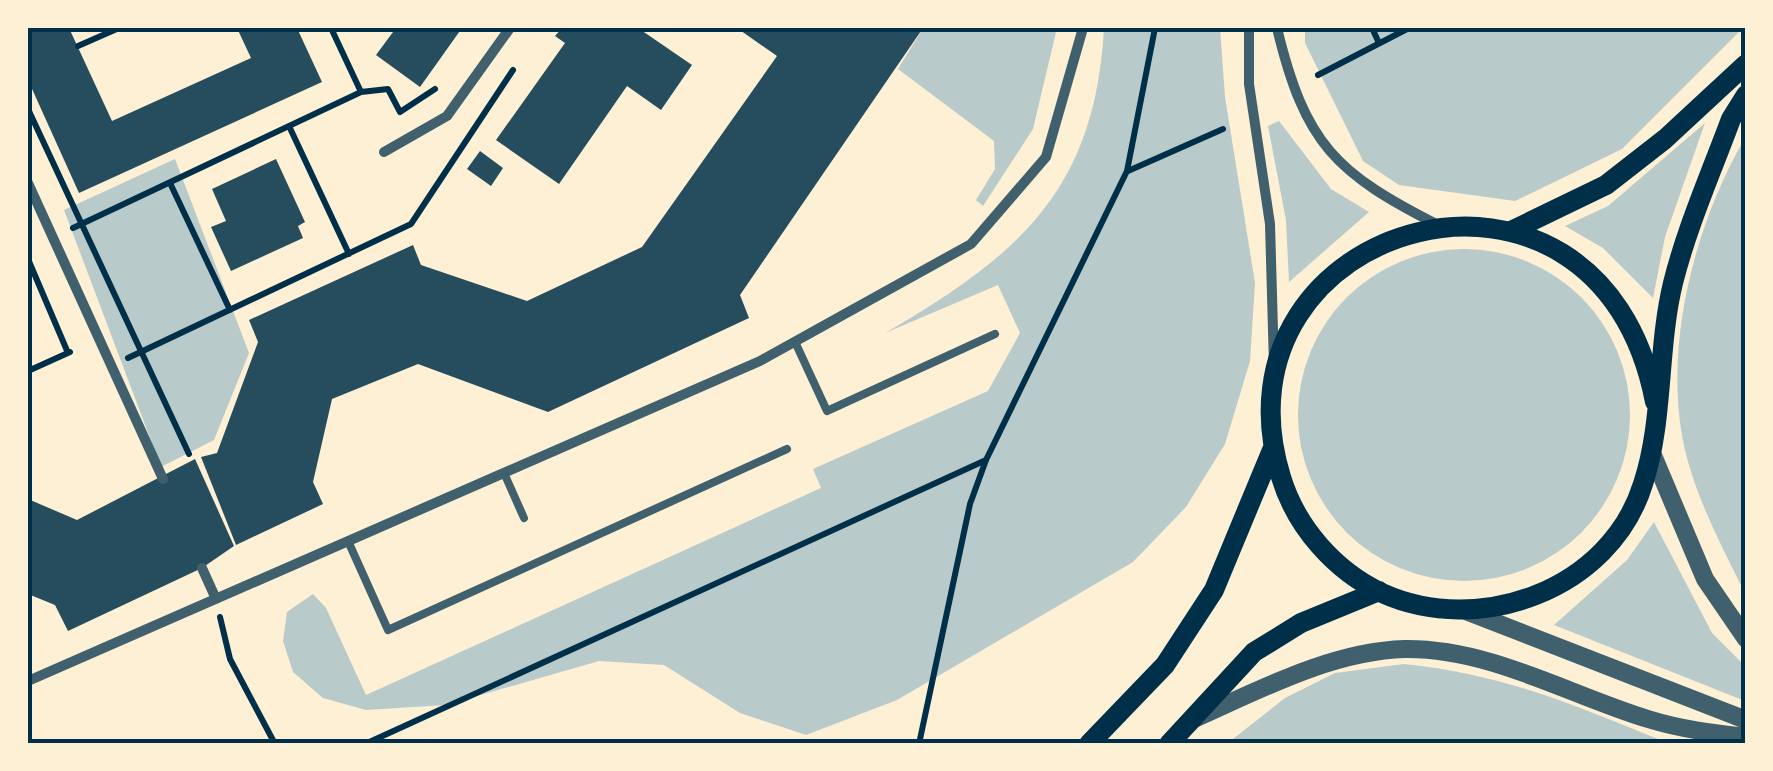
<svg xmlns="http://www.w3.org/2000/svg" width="1773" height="771" viewBox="0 0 1773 771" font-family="Quicksand,sans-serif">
<rect width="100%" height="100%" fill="#fdf0d5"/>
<path fill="#b9caca" d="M 923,28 L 1057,28 L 1033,129 L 983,206 L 976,200 L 995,169 L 994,141 L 898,69 Z
M 1104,28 L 1220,28 L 1225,97 L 1255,283 L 1250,361 L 1225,444 L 1186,507 L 1133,562 L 897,700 L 806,735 L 740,713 L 664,665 L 599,661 L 446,705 L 366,710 L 323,698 L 293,672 L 283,641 L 287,612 L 313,594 L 326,608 L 366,695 L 821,488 L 813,469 L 988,391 L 1020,333 L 998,285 L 885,333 C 1019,255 1095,191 1104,28 Z
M 1305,28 L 1743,28 L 1622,149 L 1515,201 L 1399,185 L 1363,161 L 1305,43 Z
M 1279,121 L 1331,189 L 1369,212 L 1289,282 L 1286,220 L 1268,126 Z
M 1705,123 L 1665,237 L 1653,298 L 1603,248 L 1565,226 L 1608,206 Z
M 1745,138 L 1745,593 C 1723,549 1700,506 1687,458 C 1660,356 1693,227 1745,138 Z
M 175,159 L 249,353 L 214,440 L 161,467 L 64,210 Z
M1298 415a166 166 0 1 1 332 0a166 166 0 1 1-332 0Z
M 1654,522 L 1712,633 L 1745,666 L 1745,701 L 1554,625 L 1627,560 Z
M 1404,664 C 1507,675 1574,705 1668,743 L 1228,743 L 1285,698 L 1335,673 Z"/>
<path fill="#264d5e" d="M 28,28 L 69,28 L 112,121 L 251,58 L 237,28 L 297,28 L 322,82 L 79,193 L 28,80 Z
M 396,28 L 462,28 L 420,87 L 376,55 Z
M 562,28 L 638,28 L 692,65 L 661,110 L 627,86 L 559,184 L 496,140 L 565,43 L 555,36 Z
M 737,28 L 923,28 L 740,295 L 749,318 L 548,412 L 418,364 L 332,399 L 313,482 L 323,504 L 236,545 L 201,457 L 217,453 L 258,342 L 249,320 L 413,245 L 421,265 L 527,301 L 642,247 L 777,56 Z
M 480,151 L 503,168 L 491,186 L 467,169 Z
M 276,159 L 305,222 L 298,226 L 303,238 L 231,271 L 211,227 L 226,221 L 212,189 Z
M 195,459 L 234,546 L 202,568 L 68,631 L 55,605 L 28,594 L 28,499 L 77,520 Z"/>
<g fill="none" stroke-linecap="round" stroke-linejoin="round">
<path stroke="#003049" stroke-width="6" d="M 331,28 L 361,92
M 1372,28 L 1379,43
M 78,46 L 119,28
M 1318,75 L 1409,28
M 28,109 L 189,454
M 289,126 L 349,254
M 1128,171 L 1223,129
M 170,183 L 230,310
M 73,228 L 361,92 L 388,89 L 400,112 L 435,89
M 28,259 L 68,353
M 128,358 L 411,224 L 513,70
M 28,371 L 70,352
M 220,617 L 230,659 L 275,744
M 365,744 L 986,460
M 919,744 L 970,504 L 986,460 L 1127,171 L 1155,28"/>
<path stroke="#3f606c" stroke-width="8" d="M 796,344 L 827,411 L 995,334
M 504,473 L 524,518
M 348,541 L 388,630 L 787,449"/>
<path stroke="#3f606c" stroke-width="10" d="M 1249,28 L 1249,84 L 1270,224 L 1274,365
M 1277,28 C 1305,144 1335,173 1440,226
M 384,152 L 447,116 L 510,28
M 28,183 L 163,479
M 202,568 L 216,599
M 28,681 L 760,361 L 971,244 L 1046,157 L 1083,28"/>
<path stroke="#3f606c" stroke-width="18" d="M 1652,453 L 1705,579 L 1746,639
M 1466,611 L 1746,720
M 1194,719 C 1259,690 1332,651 1405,649 C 1490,648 1569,695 1648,719 C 1680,729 1712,733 1746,737"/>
<path stroke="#003049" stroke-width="20" d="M 1511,231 L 1606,185 L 1665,139 L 1746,64
M 1655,402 C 1599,107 1202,220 1281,477 C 1296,527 1335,571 1382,593 C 1479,637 1610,590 1643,484 C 1664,420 1657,349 1673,283 C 1687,227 1711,173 1731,119 L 1746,95
M 1089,744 L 1165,665 L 1214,590 L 1272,450
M 1169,744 L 1254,652 L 1301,623 L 1379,591"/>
</g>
<rect width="1773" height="771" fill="none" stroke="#fdf0d5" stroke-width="60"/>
<rect x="30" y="30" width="1713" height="711" fill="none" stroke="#003049" stroke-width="4"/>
</svg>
